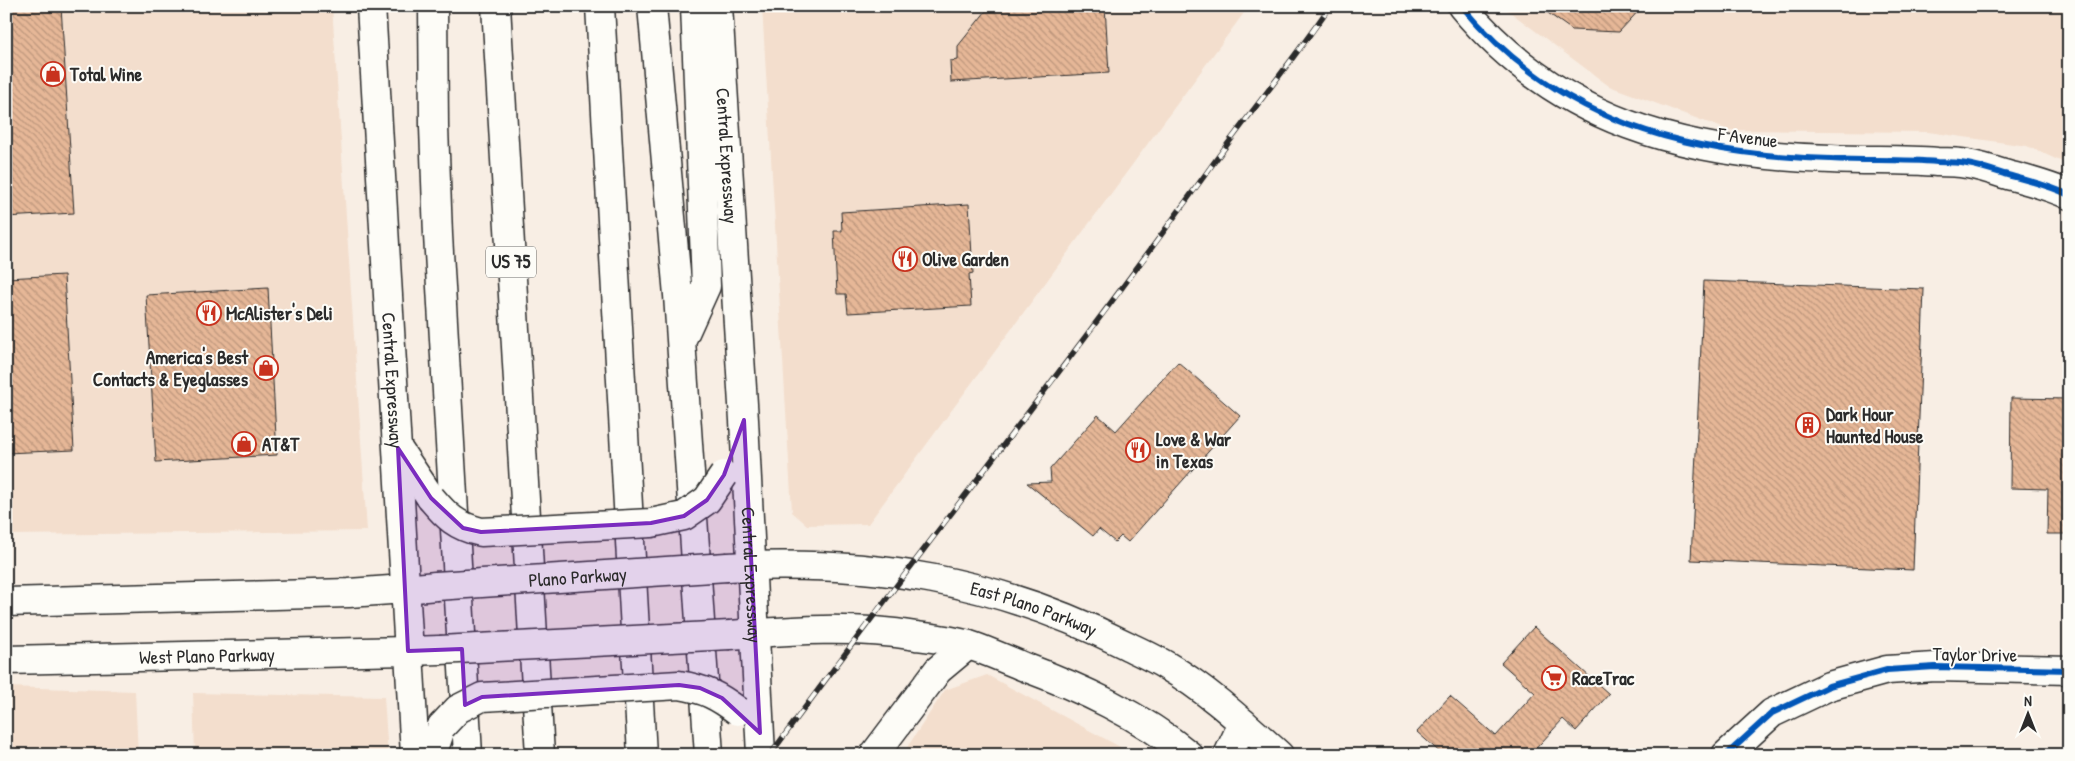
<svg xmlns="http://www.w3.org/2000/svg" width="2075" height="761" viewBox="0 0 2075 761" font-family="'Patrick Hand',sans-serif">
<defs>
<pattern id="building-back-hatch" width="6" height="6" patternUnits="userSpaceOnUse" patternTransform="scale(1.25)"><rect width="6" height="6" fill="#e6b797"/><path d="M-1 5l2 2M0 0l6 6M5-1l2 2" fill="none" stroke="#bb957b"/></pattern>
</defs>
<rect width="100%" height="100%" fill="#f8eee4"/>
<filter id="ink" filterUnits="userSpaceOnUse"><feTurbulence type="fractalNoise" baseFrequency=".02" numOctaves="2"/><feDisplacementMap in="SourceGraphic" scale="10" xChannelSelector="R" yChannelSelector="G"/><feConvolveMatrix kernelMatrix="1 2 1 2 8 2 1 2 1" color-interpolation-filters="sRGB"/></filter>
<g filter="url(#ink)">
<path fill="#f3decd" d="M 6,6 L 332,6 L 367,531 L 6,535 Z
M 762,6 L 1249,6 L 868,524 L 807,525 L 792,512 Z
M 1502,6 L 2069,6 L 2069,165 L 2027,146 L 1928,132 L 1728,130 L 1609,86 Z
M 987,675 L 1135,755 L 902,755 L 945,690 Z
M 6,687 L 135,691 L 138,755 L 6,755 Z
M 193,693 L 384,697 L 388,755 L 195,755 Z"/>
<path fill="url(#building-back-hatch)" stroke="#2b2b2b" d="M 6,6 L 61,6 L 74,213 L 6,217 Z
M 1040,6 L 1105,6 L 1109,73 L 951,82 L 950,61 L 958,60 L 958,46 L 986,11 Z
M 1538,6 L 1643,6 L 1619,32 L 1572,30 Z
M 969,204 L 973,273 L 969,274 L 971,306 L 848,313 L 846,294 L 837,294 L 834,231 L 842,231 L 841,212 Z
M 64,275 L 74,450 L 6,453 L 6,278 Z
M 1704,281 L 1924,289 L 1913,570 L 1691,560 Z
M 268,288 L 277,455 L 156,462 L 146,295 Z
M 1178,362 L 1240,416 L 1128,542 L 1121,536 L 1115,542 L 1099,529 L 1093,536 L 1027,483 L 1051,482 L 1050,469 L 1098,415 L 1116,431 Z
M 2011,398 L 2069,399 L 2069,534 L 2047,534 L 2048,489 L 2010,488 Z
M 1534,627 L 1609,694 L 1576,731 L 1563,719 L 1530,755 L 1443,755 L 1417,732 L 1450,696 L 1496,736 L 1535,693 L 1501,663 Z"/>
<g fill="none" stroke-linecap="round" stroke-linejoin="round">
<defs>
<path id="street" d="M 1726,755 L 1772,713 L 1829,686 L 1887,670 L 1935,667 L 2069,670"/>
<g id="secondary">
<path id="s1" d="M 371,6 L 415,755"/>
<path id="s2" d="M 718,6 L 744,420 L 761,755"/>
<path d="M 1462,6 C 1558,122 1686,155 1831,159 C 1867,161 1902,159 1937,162 C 1947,162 1958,162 1967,164 C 1980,166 1992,170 2004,174 C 2026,180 2048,185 2069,195"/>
<path d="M 398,449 L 431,498"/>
<path d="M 6,602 L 349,593 L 404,589"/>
<path id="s3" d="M 6,660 L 408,651"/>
<path d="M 432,755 L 442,726"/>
<path d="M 874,755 L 938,670 L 968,645"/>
</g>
<g id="primary">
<path id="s4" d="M 727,567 C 872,559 996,580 1126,645 C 1140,652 1154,658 1167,666 C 1208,690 1243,723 1279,755"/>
<path d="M 404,589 L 436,586"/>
<path d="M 730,635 C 792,630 855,626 916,636 C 933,638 952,640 969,645 C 987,651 1005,659 1022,666 C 1081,688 1140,715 1189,755"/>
<path d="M 408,651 L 440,650"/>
<path d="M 1228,755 L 1243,723"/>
</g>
<path id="highway" d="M 433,6 L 434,127 L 438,235 L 468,755
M 496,6 L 540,755
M 600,6 L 642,755
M 652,6 L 678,295 L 709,755
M 683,337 L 706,286 L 695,6"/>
</defs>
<use href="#street" stroke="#2b2b2b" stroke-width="31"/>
<use href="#secondary" stroke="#2b2b2b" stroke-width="31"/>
<use href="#primary" stroke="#2b2b2b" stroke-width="31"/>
<use href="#highway" stroke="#2b2b2b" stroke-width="31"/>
<use href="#street" stroke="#fdfcf7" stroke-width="28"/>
<use href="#secondary" stroke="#fdfcf7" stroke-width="28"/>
<use href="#primary" stroke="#fdfcf7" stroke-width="28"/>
<use href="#highway" stroke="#fdfcf7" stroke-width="28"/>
<defs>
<path id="rail" d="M 770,755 C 916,555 1071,362 1215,161 C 1253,109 1294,59 1330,6"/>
</defs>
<use href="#rail" stroke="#2b2b2b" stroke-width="5.5"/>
<use href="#rail" stroke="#fdfcf7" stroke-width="4" stroke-dasharray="11" stroke-linecap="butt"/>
<defs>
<path id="secondary-bridge" d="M 431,498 C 447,517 456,526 481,532 L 651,523 L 684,516 L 707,500 L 724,475
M 442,726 L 458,709 L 482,697 L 679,685 C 705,689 718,696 738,711"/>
<g id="primary-bridge">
<path id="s5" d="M 436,586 L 727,567"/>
<path d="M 440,650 L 730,635"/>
</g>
</defs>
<use href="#secondary-bridge" stroke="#2b2b2b" stroke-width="31" stroke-linecap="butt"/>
<use href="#primary-bridge" stroke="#2b2b2b" stroke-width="31" stroke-linecap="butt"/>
<use href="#secondary-bridge" stroke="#fdfcf7" stroke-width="28"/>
<use href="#primary-bridge" stroke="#fdfcf7" stroke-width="28"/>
<defs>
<path id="cycleway" d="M 1462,6 C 1558,122 1686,155 1831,159 C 1867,161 1902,159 1937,162 C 1947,162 1958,162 1967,164 C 1980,166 1992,170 2004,174 C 2026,180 2048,185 2069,195
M 1726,755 L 1772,713 L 1829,686 L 1887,670 L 1935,667 L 2069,670"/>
</defs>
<use href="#cycleway" stroke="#fdfcf7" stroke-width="9"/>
<use href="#cycleway" stroke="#0057b8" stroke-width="6"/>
</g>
</g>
<path fill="#7b2cbf" fill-opacity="0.2" stroke="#7b2cbf" stroke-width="4" stroke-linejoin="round" d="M 744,420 L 760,733 L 722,698 L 700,688 L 679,685 L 482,697 L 465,705 L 462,649 L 408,651 L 398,448 L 431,498 L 463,528 L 481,532 L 651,523 L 684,516 L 707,500 L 724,475 Z"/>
<defs>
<symbol id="shop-ring" viewBox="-11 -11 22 22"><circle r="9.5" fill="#fdfcf7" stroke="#c8321e" stroke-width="1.5"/><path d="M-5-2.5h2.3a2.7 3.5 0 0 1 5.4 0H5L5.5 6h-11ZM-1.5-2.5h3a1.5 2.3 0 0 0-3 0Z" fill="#c8321e"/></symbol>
<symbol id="restaurant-ring" viewBox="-11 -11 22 22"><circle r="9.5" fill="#fdfcf7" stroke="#c8321e" stroke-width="1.5"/><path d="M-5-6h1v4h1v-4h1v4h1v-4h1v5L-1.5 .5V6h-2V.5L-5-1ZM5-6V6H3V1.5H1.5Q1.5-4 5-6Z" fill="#c8321e"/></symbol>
<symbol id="building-ring" viewBox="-11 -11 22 22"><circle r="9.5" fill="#fdfcf7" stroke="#c8321e" stroke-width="1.5"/><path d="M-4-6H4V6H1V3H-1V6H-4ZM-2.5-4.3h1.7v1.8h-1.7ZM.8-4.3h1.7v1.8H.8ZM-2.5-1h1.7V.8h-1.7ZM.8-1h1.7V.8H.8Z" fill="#c8321e"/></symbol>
<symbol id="supermarket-ring" viewBox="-11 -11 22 22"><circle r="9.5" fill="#fdfcf7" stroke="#c8321e" stroke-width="1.5"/><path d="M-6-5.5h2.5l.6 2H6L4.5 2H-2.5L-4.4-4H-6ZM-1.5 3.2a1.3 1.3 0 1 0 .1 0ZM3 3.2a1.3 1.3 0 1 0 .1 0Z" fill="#c8321e"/></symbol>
</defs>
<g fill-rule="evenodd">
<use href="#shop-ring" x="39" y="60" width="28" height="28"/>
<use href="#restaurant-ring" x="891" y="245" width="28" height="28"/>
<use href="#restaurant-ring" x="195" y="299" width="28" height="28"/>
<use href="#shop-ring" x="252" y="354" width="28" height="28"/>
<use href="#building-ring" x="1794" y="411" width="28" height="28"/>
<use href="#shop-ring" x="230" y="430" width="28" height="28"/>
<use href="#restaurant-ring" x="1124" y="436" width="28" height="28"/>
<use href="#supermarket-ring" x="1540" y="664" width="28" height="28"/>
</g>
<g text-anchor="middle" stroke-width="4" stroke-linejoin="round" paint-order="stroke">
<rect fill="#fdfcf7" stroke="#6a6a68" stroke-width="1" x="486" y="246.5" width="50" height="31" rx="4"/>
<g font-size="18" font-weight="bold" fill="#2b2b2b">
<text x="511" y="268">US 75</text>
</g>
<g font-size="19" font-weight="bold" fill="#2b2b2b" stroke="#fdfcf7" text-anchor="start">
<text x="70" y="81">Total Wine</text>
<text x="922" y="266">Olive Garden</text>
<text x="226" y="320">McAlister's Deli</text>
<text x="248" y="364" text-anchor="end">America's Best<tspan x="248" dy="22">Contacts &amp; Eyeglasses</tspan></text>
<text x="1826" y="421">Dark Hour<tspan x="1826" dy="22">Haunted House</tspan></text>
<text x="1156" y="446">Love &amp; War<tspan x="1156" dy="22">in Texas</tspan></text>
<text x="262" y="451">AT&amp;T</text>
<text x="1572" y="685">RaceTrac</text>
</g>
<g font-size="19" fill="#2b2b2b" stroke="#fdfcf7">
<text transform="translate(1748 137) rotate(7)" y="7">F Avenue</text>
<text dy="7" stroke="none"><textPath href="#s2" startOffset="150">Central Expressway</textPath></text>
<text dy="7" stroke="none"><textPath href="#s1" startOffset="375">Central Expressway</textPath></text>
<text dy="7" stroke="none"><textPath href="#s2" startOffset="570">Central Expressway</textPath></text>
<text dy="7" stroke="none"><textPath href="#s5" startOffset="142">Plano Parkway</textPath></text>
<text dy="7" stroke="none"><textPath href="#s4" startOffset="312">East Plano Parkway</textPath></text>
<text transform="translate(1975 654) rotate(1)" y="7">Taylor Drive</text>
<text dy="7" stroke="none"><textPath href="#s3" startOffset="201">West Plano Parkway</textPath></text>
</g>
</g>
<rect width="2075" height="761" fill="none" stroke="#fdfcf7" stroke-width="25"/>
<rect x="12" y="12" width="2050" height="736" fill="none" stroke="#2b2b2b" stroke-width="2" filter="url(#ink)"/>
<g transform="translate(2028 714)" stroke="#fdfcf7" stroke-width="4" paint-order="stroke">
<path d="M0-4L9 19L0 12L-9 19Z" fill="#2b2b2b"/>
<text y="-8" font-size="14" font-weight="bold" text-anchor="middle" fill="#2b2b2b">N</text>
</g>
</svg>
